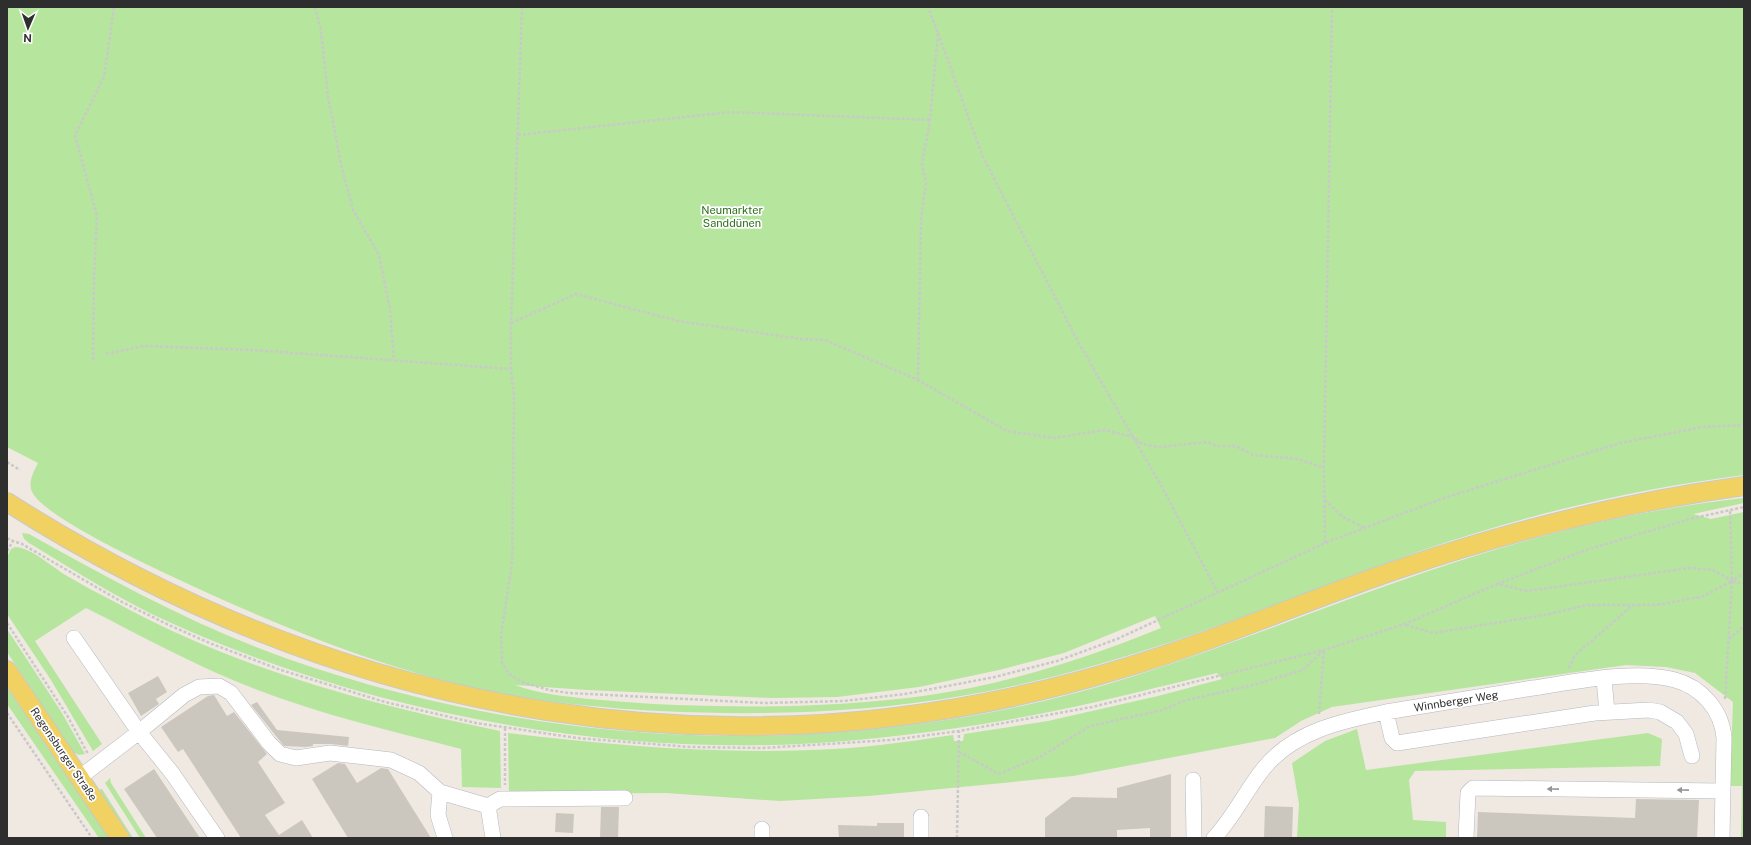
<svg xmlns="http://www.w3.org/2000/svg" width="1751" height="845" viewBox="0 0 1751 845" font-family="'Public Sans',sans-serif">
<rect width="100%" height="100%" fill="#efe9e1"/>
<path fill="#b6e59e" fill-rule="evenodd" d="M 7,7 L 1744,7 L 1744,475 C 1635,489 1528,514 1423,550 C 1340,579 1258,613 1174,641 C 1104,664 1034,684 961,696 C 862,713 761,716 660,711 C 596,708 531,701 469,687 C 367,663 264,620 169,575 C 144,563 36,513 31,489 C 29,480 34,471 38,463 L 7,447 ZM 1155,616 L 1161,628 C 1085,659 1004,685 923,696 C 840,707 758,708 675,705 C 646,704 618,701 589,699 C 564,696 538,694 515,685 L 587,690 L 771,698 L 837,697 L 919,687 L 999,670 L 1064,653 Z
M 1744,498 L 1744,503 L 1693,514 L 1711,519 L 1744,512 L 1744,838 L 1741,838 L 1742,786 L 1730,786 L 1733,702 L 1695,673 L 1666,667 L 1626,665 L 1332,707 L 1301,721 L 1275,738 L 1073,776 L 869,796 L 780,801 L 666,793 L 509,794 L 508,733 C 609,745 710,754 811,750 C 859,749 906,742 953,735 L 954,741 L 963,741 L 964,734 L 1048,721 L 1158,696 L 1222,679 L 1217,673 C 1162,686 1109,700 1054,711 C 986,725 915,735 846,741 C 621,760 374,715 169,622 C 120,600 75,571 29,543 L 24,539 L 22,533 L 29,534 C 113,581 197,627 288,659 C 559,754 860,763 1134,676 C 1251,639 1364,590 1481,554 C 1567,527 1655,508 1744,498 Z
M 15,547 C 31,547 53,568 67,576 C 83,585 99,594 115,602 C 235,668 366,704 500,731 L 501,788 L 462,787 L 461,749 C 392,731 322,715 255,689 C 197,667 142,636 86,608 L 35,641 L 102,744 L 93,751 L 51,680 L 7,614 L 7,557 L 11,549 Z
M 7,629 L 62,713 L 85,754 L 79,755 L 73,752 L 7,652 Z
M 7,688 L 110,838 L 99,838 L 7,704 Z
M 1357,729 L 1366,770 L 1648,733 L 1662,739 L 1660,766 L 1415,771 L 1409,780 L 1413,820 L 1446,822 L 1446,838 L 1297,838 L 1299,804 L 1292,763 L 1325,741 Z
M 110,778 L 111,783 L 146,838 L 140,838 L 105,783 Z
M 100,789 L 102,789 L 133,838 L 129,838 L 101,795 Z"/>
<path fill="#cbc7bf" d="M 158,676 L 167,692 L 156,699 L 159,704 L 141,716 L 128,693 Z
M 214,695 L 227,716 L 234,712 L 267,754 L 258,762 L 285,803 L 265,815 L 279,835 L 302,820 L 313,838 L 241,838 L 183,749 L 178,752 L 161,727 L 208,696 Z
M 257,702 L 277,730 L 349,737 L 348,746 L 331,744 L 313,744 L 313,746 L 306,747 L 284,746 L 251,705 Z
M 338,763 L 345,764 L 357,783 L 381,768 L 388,769 L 431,838 L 348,838 L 312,779 Z
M 154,769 L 200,838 L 157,838 L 124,789 Z
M 1171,774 L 1171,838 L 1150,838 L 1150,828 L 1117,830 L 1117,838 L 1045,838 L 1045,818 L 1072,797 L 1117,798 L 1117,788 Z
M 1636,799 L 1699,800 L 1697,838 L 1477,838 L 1478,812 L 1635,818 Z
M 1265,806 L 1293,807 L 1292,838 L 1264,838 Z
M 601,807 L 619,807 L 618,838 L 600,838 Z
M 556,813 L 574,814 L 573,833 L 555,832 Z
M 877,823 L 904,823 L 904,838 L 839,838 L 838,825 L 877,826 Z"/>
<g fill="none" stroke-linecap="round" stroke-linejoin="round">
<defs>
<path id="minor" d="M 74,638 L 139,732 L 79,778
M 1604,679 L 1607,712
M 1386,712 L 1392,738 L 1397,743 L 1595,713 L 1649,710 L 1660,712 L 1677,722 L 1686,734 L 1692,756
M 1193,780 L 1194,838
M 440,792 L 438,815 L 445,838
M 488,806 L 500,799 L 625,798
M 488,806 L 493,838
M 921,817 L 921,838
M 762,829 L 762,838
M 217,838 L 172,773 L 139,732 L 184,695 L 199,687 L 219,686 L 231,693 L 269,743 L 280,754 L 296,758 L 330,753 L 391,760 L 419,773 L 440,792 L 488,806
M 1214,838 C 1234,817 1246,790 1264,768 C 1294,731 1342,721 1386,712 C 1435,704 1484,696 1533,688 C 1574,682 1635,669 1675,680 C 1701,687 1722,710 1724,738 L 1722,838
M 1466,838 L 1468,793 L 1473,788 L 1722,791"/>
<path id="major" d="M 7,502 C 348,719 735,787 1124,668 C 1218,640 1307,600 1399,569 C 1513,530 1625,502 1744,486
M 7,670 L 120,838"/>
</defs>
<use href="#minor" stroke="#b4b7c1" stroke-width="16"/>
<use href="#major" stroke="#c9c9c9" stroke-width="20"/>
<path stroke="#c9c9c9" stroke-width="2.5" stroke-dasharray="3 2" stroke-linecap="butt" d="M 315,7 L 321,31 L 328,96 L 342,169 L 353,210 L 379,255 L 390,309 L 394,360
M 522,7 L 511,323 L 511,369 L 514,396 L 512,563 L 501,635 L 502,663 L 509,674 L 522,682 L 549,690 L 569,693 L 764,703 L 844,701 L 905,694 L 995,677 L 1057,661 L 1117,639 L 1325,543 L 1444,498 L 1620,443 L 1703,427 L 1744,425
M 938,33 L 982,155 L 1077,340 L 1162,487 L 1218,593
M 518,135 L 731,112 L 930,120
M 511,323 L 576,294 L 678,321 L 801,339 L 825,340 L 918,380 L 1007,431 L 1054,438 L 1105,430 L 1133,437 L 1142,444 L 1160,447 L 1208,442 L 1217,446 L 1236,446 L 1253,455 L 1298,459 L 1324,468
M 106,354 L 143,346 L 253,350 L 511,369
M 93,360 L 94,277 L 97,216 L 75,135 L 104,77 L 114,7
M 918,380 L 921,219 L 926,183 L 922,164 L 930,120 L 938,33 L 928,7
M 7,462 L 20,470
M 1325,500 L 1343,517 L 1365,528
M 7,538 L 13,541
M 1325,543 L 1324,468 L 1332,7
M 7,551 L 13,541 L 22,544 L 122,602 L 171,626 L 212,644 L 281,670 L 385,702 L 476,723 L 577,738 L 690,747 L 763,748 L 891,740 L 959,731 L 1092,707 L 1324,650 L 1405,624 L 1497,584 L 1527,591 L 1690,568 L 1713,570 L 1732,581 L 1744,573
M 1497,584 L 1589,549 L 1690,519 L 1744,507
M 7,623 L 68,717 L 88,754
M 1406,625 L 1433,633 L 1545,615 L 1587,605 L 1657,605 L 1704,596 L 1732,581 L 1744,584
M 1729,639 L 1744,626
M 1569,668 L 1575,655 L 1633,605
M 1725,699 L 1732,581 L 1730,509
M 7,713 L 92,838
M 1319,714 L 1324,650
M 505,728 L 505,785
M 959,752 L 999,774 L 1042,756 L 1090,726 L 1163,710 L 1183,701 L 1253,685 L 1303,670 L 1323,651
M 957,838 L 959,731"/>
<use href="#minor" stroke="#fff" stroke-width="15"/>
<use href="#major" stroke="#f2d163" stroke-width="18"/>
</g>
<defs><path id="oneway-solid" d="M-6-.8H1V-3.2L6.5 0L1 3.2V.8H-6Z"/></defs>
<g fill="#969696">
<use href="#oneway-solid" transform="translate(1553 789) rotate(-179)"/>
<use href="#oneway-solid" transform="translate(1683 790) rotate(-179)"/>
</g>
<g text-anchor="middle" stroke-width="3.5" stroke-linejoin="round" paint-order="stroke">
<g font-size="11" fill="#2c6e1b" stroke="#fff">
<text x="732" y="214">Neumarkter<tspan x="732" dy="13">Sanddünen</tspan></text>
</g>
<g font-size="11" fill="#2e2e2e" stroke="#fff">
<text transform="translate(1456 701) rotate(-9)" y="4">Winnberger Weg</text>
<text transform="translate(64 754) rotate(56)" y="4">Regensburger Straße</text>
</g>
</g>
<rect width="1751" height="845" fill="none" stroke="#2e2e2e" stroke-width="16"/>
<g transform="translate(28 28) rotate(182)" stroke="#ffffff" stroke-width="3" paint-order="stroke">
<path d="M0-3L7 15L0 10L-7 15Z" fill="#2e2e2e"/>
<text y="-6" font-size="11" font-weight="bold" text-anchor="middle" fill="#2e2e2e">N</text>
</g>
</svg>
